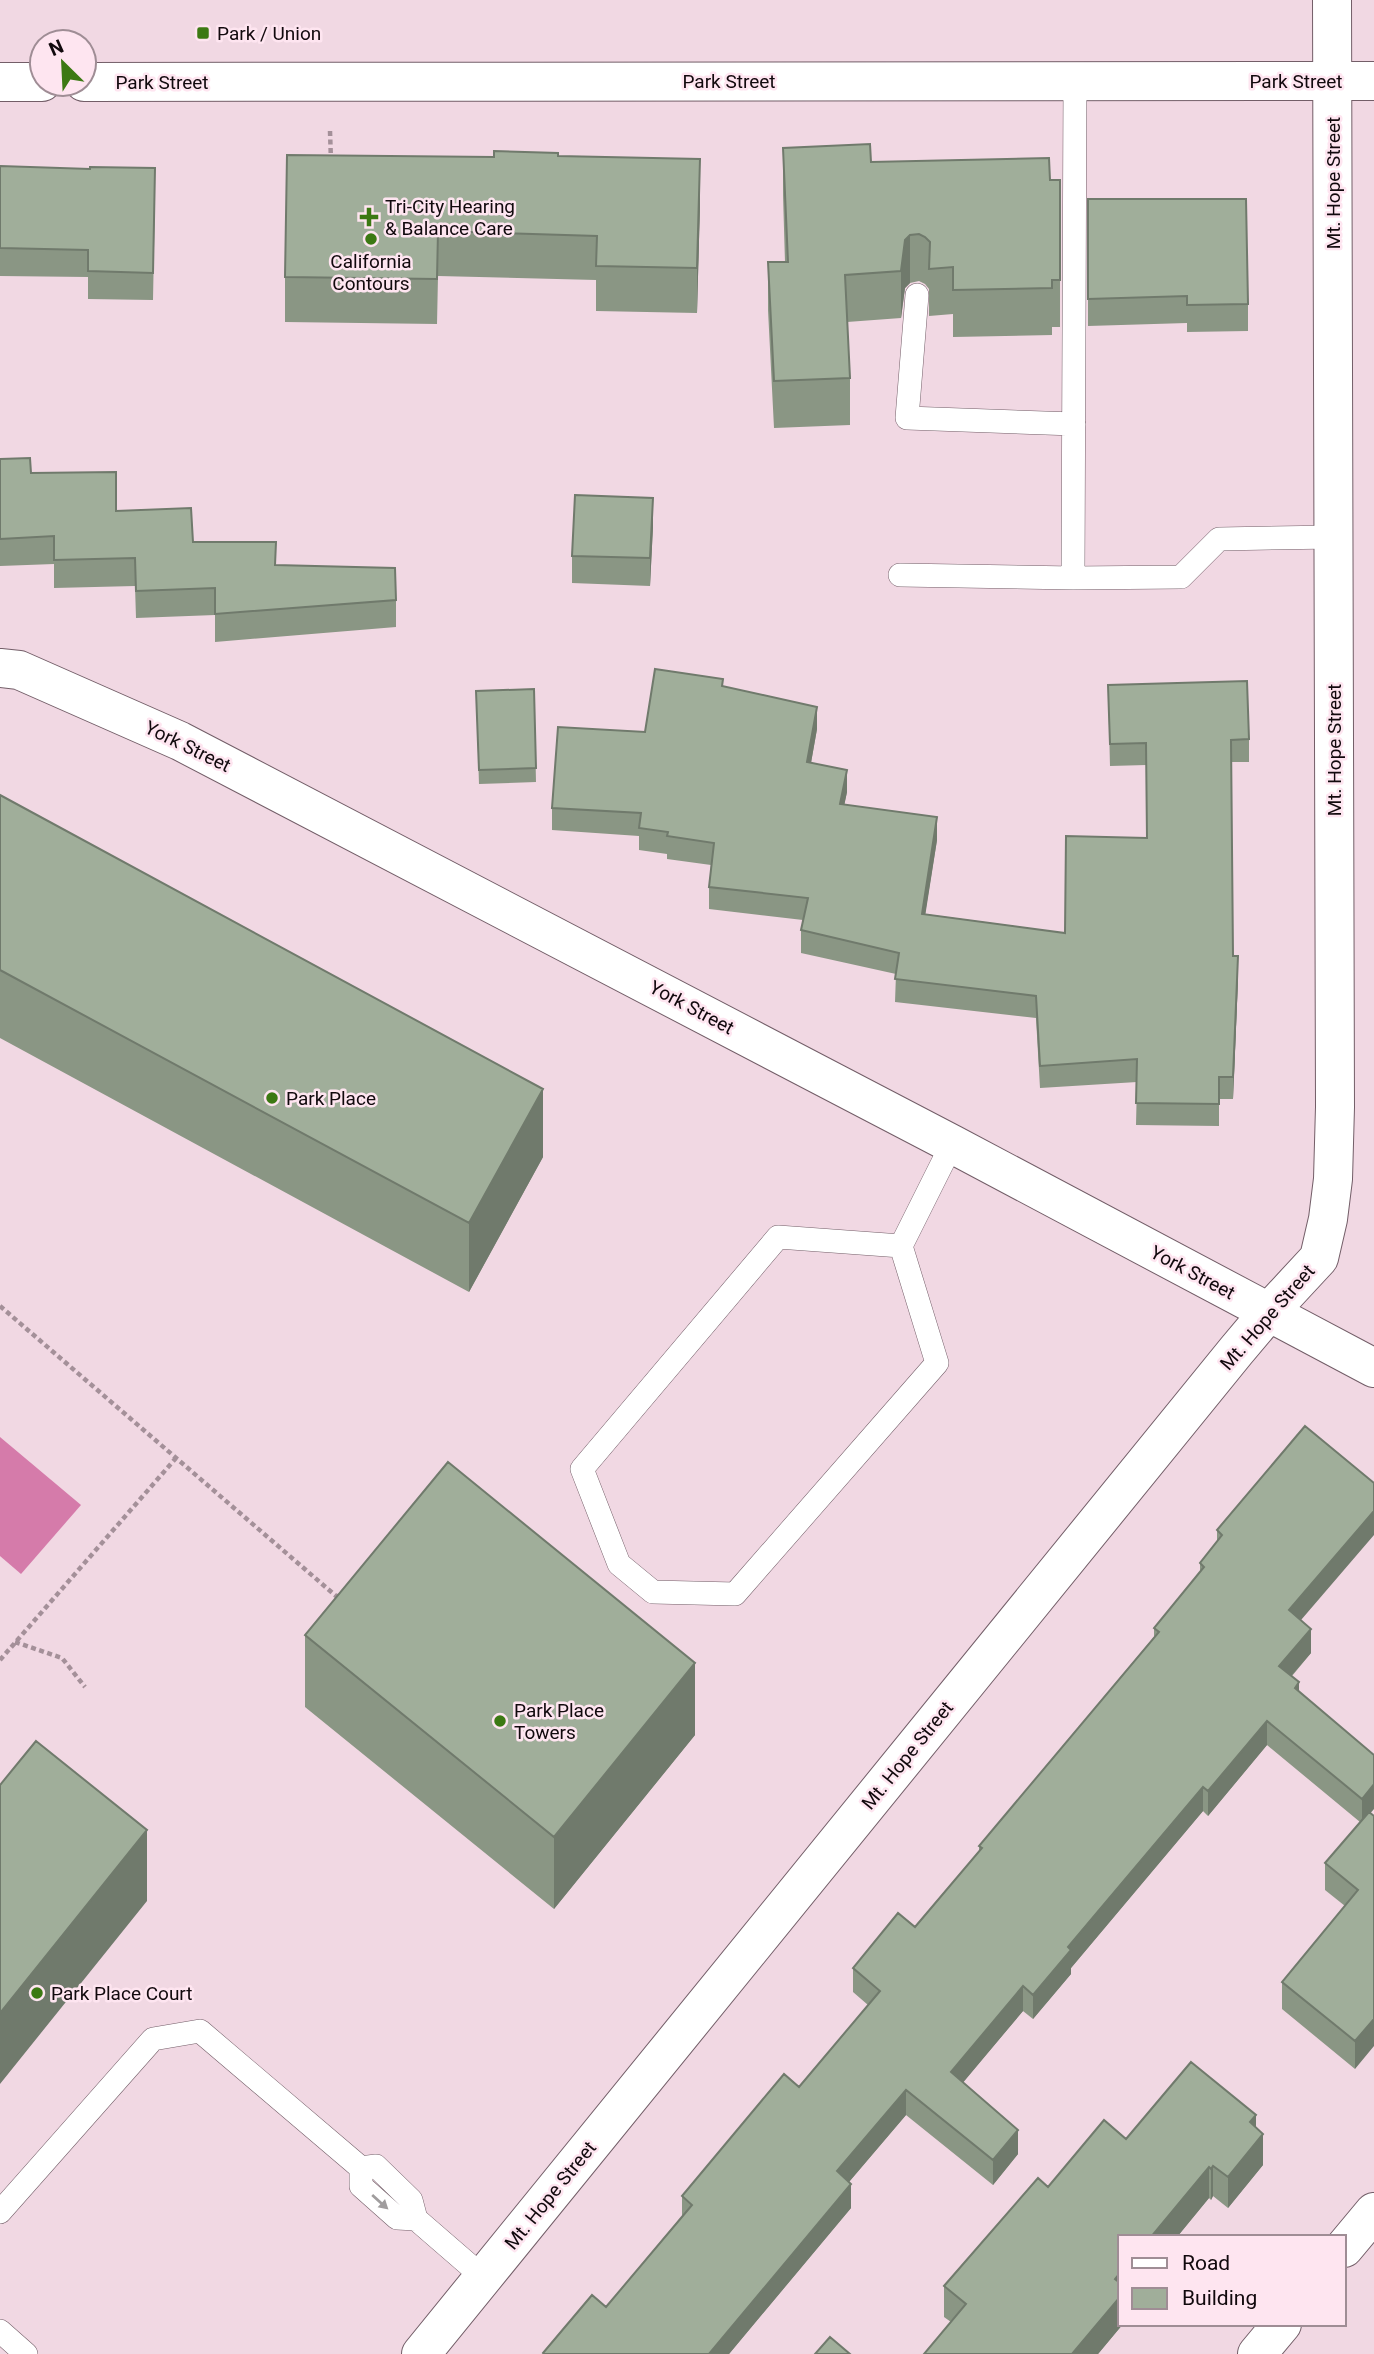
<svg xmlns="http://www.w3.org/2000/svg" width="1374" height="2354" viewBox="0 0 1374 2354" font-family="Roboto,sans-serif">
<rect width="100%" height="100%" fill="#f1d8e3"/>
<path fill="#d57baa" d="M 0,1437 L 81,1505 L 21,1574 L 0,1556 Z"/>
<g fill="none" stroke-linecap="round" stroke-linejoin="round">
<defs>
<path id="lane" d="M 917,295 L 907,418 L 1074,424
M 900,575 L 1073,578 L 1075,81
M 1073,578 L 1181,577 L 1219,539 L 1334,537
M 901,1246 L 778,1237 L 582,1469 L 619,1564 L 653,1592 L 735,1594 L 937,1363 L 901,1246 L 952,1144
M 361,2168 L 361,2186 L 397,2218 L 416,2219
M 0,2212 L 153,2039 L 200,2031 L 361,2168 L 376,2166 L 411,2200 L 416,2219 L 483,2277
M 0,2331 L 26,2354"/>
<path id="street" d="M 0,668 L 19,670 L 180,741 L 952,1144 L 1374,1368
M 1344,2248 L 1374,2212
M 421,2354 L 1236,1351 L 1268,1313 L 1319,1258 L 1328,1219 L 1333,1179 L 1335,1107 L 1332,0
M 1257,2354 L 1282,2324"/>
<path id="secondary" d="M 0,82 L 42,82
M 84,82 L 1374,81"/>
</defs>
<use href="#lane" stroke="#735e68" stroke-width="24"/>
<use href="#street" stroke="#735e68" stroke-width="40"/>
<use href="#secondary" stroke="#735e68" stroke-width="40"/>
<path stroke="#a49099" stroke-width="4.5" stroke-dasharray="5 3.5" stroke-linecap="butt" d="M 330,131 L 331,161
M 0,1306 L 336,1596 L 341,1596
M 15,1642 L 62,1658 L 85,1687
M 0,1660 L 176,1458"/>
<use href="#lane" stroke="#fff" stroke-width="23"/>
<use href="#street" stroke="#fff" stroke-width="38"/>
<use href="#secondary" stroke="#fff" stroke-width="38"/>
</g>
<path fill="#8a9684" d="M 783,148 L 871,162 L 1050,180 L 1060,180 L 1060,327 L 1052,327 L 1052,335 L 953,337 L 953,314 L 929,316 L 929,289 L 925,284 L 919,281 L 910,283 L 905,288 L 901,318 L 847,322 L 850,378 L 850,425 L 774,428 L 768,310 L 768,262 L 785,262 L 783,195 Z
M 558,156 L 700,204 L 697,313 L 596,311 L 596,280 L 438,276 L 437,324 L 285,322 L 285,277 L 494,157 Z
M 0,166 L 90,169 L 155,196 L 153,300 L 88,299 L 88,277 L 0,276 Z
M 1088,199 L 1248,304 L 1248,331 L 1187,332 L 1187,323 L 1088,326 Z
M 0,459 L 116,511 L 193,542 L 396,600 L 396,627 L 215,642 L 215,615 L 136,618 L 135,586 L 54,588 L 54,564 L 0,566 Z
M 653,526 L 650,586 L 572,583 L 572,556 Z
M 1108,685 L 1249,739 L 1249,762 L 1231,762 L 1233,956 L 1238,979 L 1233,1099 L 1219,1099 L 1219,1126 L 1136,1125 L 1137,1082 L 1040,1088 L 1036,1018 L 895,1002 L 896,974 L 801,953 L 801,930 L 803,920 L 709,909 L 709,887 L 711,865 L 667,859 L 667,854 L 639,850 L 639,836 L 552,830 L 552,808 L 723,686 L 817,729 L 811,763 L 847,792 L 844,805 L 937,840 L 925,914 L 1065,933 L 1147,838 L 1146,765 L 1110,766 Z
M 534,689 L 536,782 L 479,784 L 476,691 Z
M 0,795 L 543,1157 L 469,1292 L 0,1038 Z
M 1305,1426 L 1301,1620 L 1311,1653 L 1292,1676 L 1299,1692 L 1371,1813 L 1355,2069 L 1282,2009 L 1282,1982 L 1345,1906 L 1325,1890 L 1325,1863 L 1360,1822 L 1267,1745 L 1208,1816 L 1203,1811 L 1071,1968 L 1071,1974 L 1033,2019 L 1023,2011 L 963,2082 L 1018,2154 L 993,2185 L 906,2115 L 849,2182 L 851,2208 L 729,2354 L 543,2354 L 606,2307 L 682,2217 L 682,2196 L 799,2087 L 868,2005 L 853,1992 L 853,1968 L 915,1927 L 979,1851 L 979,1846 L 1154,1637 L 1154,1628 L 1200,1573 L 1200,1563 L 1217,1542 L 1217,1530 Z
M 305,1635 L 695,1735 L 554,1909 L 305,1707 Z
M 1256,2128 L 1263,2165 L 1228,2208 L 1213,2196 L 1211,2200 L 1209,2198 L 1177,2237 L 1120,2237 L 1123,2324 L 1098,2354 L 924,2354 L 951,2322 L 944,2317 L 944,2286 L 1048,2187 L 1126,2139 Z"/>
<path fill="#707a6c" d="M 700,159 L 700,204 L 697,313 L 697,268 Z
M 910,235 L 910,283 L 905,288 L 901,318 L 901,271 L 905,240 Z
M 653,498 L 653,526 L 650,586 L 650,558 Z
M 817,707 L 817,729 L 807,785 L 807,762 Z
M 847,770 L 847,792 L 840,826 L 840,804 Z
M 937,817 L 937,840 L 922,936 L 922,914 Z
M 1238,956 L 1238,979 L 1233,1099 L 1233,1077 Z
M 543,1089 L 543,1157 L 469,1292 L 469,1223 Z
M 1374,1511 L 1374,1535 L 1289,1634 L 1289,1610 Z
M 1311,1629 L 1311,1653 L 1279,1690 L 1279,1666 Z
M 695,1663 L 695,1735 L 554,1909 L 554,1837 Z
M 1299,1682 L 1299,1706 L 1295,1688 Z
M 1267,1721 L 1267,1745 L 1208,1816 L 1208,1791 Z
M 1374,1784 L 1374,1809 L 1362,1823 L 1362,1799 Z
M 1203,1787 L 1203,1811 L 1071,1968 L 1071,1974 L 1033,2019 L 1033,1995 L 1068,1947 Z
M 147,1830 L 147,1901 L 0,2084 L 0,2013 Z
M 1023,1986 L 1023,2011 L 951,2097 L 951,2072 Z
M 1374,2019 L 1374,2046 L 1355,2069 L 1355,2041 Z
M 906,2090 L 906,2115 L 837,2196 L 837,2171 Z
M 1256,2115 L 1256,2143 L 1263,2134 L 1263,2165 L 1228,2208 L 1228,2177 L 1250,2122 Z
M 1018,2130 L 1018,2154 L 993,2185 L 993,2160 Z
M 1213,2166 L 1213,2196 L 1211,2200 L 1211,2169 Z
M 1209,2167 L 1209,2198 L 1177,2237 L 1151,2237 Z
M 851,2184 L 851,2208 L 729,2354 L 709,2354 Z
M 1120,2273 L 1120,2324 L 1123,2324 L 1098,2354 L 1072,2354 L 1115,2279 Z"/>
<path fill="#a0ae9a" stroke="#707a6c" stroke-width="2" d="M 870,144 L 871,162 L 1049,158 L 1050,180 L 1060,180 L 1060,280 L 1052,280 L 1052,288 L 953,290 L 953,267 L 929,269 L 930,242 L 925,237 L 919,234 L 910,235 L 905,240 L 901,271 L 845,275 L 850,378 L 774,381 L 768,262 L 788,262 L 783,148 Z
M 494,151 L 558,153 L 558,156 L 700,159 L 697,268 L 596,266 L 597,236 L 438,231 L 437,279 L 285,277 L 287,155 L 494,157 Z
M 0,166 L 90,169 L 90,167 L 155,168 L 153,273 L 88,271 L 88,250 L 0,248 Z
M 1088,199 L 1246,199 L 1248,304 L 1187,305 L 1187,296 L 1088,299 Z
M 30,458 L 31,473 L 116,472 L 116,511 L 191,508 L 193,542 L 276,542 L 275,565 L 395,568 L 396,600 L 215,614 L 215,588 L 136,591 L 135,558 L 54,560 L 54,536 L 0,539 L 0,459 Z
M 575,495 L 653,498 L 650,558 L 572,556 Z
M 655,669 L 723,679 L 722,686 L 817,707 L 807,762 L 847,770 L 840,804 L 937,817 L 922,914 L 1065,933 L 1066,836 L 1147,838 L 1146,743 L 1110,744 L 1108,685 L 1247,681 L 1249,739 L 1231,740 L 1233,956 L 1238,956 L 1233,1077 L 1219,1077 L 1219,1104 L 1136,1103 L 1137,1059 L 1040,1066 L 1036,996 L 895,979 L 899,953 L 801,930 L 808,898 L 709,887 L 714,843 L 667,836 L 668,832 L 639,828 L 641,813 L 552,808 L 558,727 L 645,732 Z
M 534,689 L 536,768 L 479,770 L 476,691 Z
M 0,795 L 543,1089 L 469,1223 L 0,970 Z
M 1305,1426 L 1374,1483 L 1374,1511 L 1289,1610 L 1311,1629 L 1279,1666 L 1299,1682 L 1295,1688 L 1374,1755 L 1374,1784 L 1362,1799 L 1267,1721 L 1208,1791 L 1203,1787 L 1068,1947 L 1071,1950 L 1033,1995 L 1023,1986 L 951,2072 L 1018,2130 L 993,2160 L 906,2090 L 837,2171 L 851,2184 L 709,2354 L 544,2354 L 543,2353 L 592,2295 L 606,2307 L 692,2205 L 682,2196 L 784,2074 L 799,2087 L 880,1991 L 853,1968 L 898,1913 L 915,1927 L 982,1848 L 979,1846 L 1159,1632 L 1154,1628 L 1204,1567 L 1200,1563 L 1222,1535 L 1217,1530 Z
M 448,1462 L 695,1663 L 554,1837 L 305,1635 Z
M 36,1741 L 147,1830 L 0,2013 L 0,1785 Z
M 1369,1812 L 1374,1816 L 1374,2019 L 1355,2041 L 1282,1982 L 1358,1890 L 1325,1863 Z
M 1191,2062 L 1256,2115 L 1250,2122 L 1263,2134 L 1228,2177 L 1213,2166 L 1211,2169 L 1209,2167 L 1151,2237 L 1120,2237 L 1120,2273 L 1115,2279 L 1120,2283 L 1120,2297 L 1072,2354 L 924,2354 L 966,2304 L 944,2286 L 1038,2178 L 1048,2187 L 1104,2120 L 1126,2139 Z
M 830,2337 L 850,2354 L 815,2354 Z"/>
<defs><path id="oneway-solid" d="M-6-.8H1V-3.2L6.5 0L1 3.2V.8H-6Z" transform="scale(1.75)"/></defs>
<use fill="#a09d9e" href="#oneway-solid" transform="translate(380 2202) rotate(42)"/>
<g fill="#3c7913" stroke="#fee5f0" stroke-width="2.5">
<rect x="196" y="26" width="14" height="14" rx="3.5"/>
<path d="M365.5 206.5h7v7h7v7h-7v7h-7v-7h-7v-7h7z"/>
<circle cx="371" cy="239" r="7"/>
<circle cx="272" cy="1098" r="7"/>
<circle cx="500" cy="1721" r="7"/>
<circle cx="37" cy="1993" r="7"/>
</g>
<g text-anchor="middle" stroke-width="5" stroke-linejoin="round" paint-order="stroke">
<g font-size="19" fill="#11090d" stroke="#fee5f0" text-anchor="start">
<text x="217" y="40">Park / Union</text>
<text x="385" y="213">Tri-City Hearing<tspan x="385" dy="22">&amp; Balance Care</tspan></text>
<text x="371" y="268" text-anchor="middle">California<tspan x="371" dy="22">Contours</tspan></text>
<text x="286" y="1105">Park Place</text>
<text x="514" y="1717">Park Place<tspan x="514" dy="22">Towers</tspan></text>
<text x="51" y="2000">Park Place Court</text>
</g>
<g font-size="19" fill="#11090d" stroke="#fee5f0">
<text x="729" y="88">Park Street</text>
<text x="1296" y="88">Park Street</text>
<text x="162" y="89">Park Street</text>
<text transform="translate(1333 183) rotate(-90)" y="7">Mt. Hope Street</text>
<text transform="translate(188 746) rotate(26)" y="7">York Street</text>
<text transform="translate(1334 750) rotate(-90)" y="7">Mt. Hope Street</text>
<text transform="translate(692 1007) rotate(28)" y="7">York Street</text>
<text transform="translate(1193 1272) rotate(28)" y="7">York Street</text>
<text transform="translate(1267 1317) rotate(-49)" y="7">Mt. Hope Street</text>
<text transform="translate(907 1755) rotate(-51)" y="7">Mt. Hope Street</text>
<text transform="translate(550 2195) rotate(-51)" y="7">Mt. Hope Street</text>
</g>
</g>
<rect x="1118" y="2235" width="228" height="91" fill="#fee5f0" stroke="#9f8d95" stroke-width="2"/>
<rect x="1132" y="2258" width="35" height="10" fill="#ffffff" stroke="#9f8d95" stroke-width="2"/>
<text x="1182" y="2270" font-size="21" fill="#11090d">Road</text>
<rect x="1132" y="2288" width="35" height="21" fill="#a0ae9a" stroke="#9f8d95" stroke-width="2"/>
<text x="1182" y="2305" font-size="21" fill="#11090d">Building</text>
<g transform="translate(63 63) rotate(336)"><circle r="33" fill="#fee5f0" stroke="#9f8d95" stroke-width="2"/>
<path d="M0-5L12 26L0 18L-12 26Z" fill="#3c7913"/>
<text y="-10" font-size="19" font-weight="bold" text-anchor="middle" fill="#11090d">N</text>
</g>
</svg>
